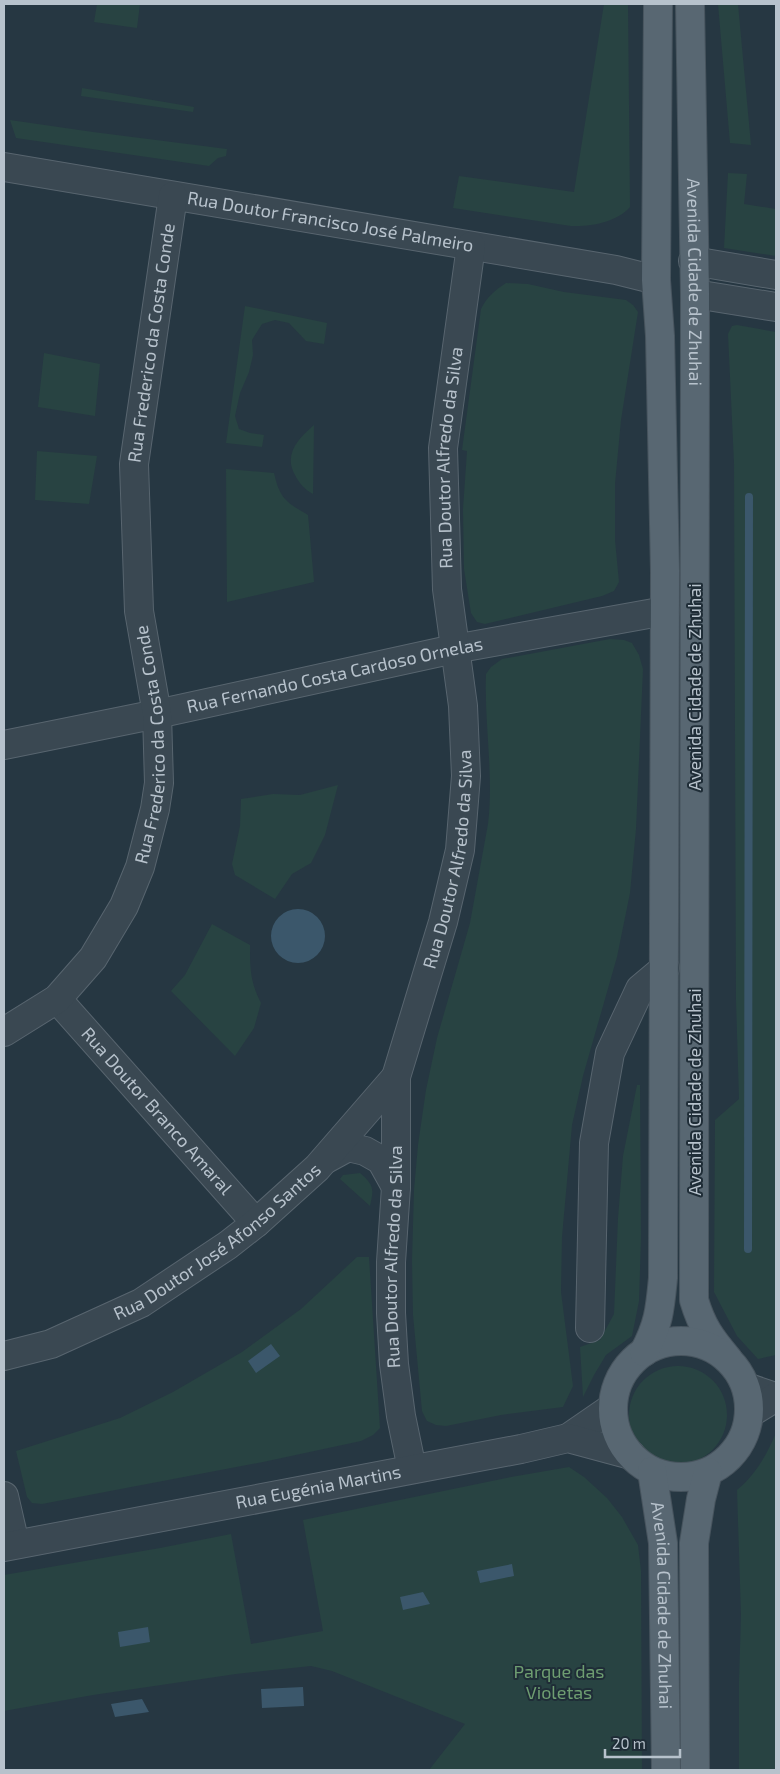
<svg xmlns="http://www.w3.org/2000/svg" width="780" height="1774" viewBox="0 0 780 1774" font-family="'Exo 2',sans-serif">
<rect width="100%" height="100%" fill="#263742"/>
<path fill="#284342" d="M 97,4 L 140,4 L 137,28 L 94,22 Z
M 604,4 L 628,4 L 630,207 C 617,222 591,227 571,226 L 453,208 L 459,176 L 574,192 Z
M 718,4 L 738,4 L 751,145 L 730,143 Z
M 82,88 L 194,107 L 193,112 L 81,96 Z
M 10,120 L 93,132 L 227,149 L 226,156 L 218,158 L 209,166 L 16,138 Z
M 728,173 L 747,174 L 744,204 L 776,209 L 776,256 L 724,248 Z
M 506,283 L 528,284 L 564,292 L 626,300 L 633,305 L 638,312 L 621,420 L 615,484 L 615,540 L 619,582 L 614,591 L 602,596 L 485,624 L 477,622 L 471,613 L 464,569 L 463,509 L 467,451 L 462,450 L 481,309 C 487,297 495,290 506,283 Z
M 245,306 L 327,323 L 324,344 L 306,341 L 289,323 L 275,320 L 262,324 L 252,340 L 253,355 L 249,372 L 240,393 L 235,416 L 239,429 L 250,433 L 264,435 L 262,447 L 226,443 Z
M 737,325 L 776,332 L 776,1355 L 758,1359 L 737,1336 L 714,1292 L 715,1120 L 739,1099 L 736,1000 L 734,463 L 728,334 L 732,326 Z
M 44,353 L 100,364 L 95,416 L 38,407 Z
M 314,425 L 313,494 C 305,490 299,483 295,475 C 283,454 299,438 314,425 Z
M 37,451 L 97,456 L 89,504 L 35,500 Z
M 226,469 L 274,473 C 280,499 286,502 308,515 L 314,582 L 227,602 Z
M 610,639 L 624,640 L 632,643 L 639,655 L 643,669 L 636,829 L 630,893 L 617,957 L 583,1076 L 572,1125 L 562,1237 L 561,1292 L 573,1386 L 563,1407 L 501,1415 L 446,1426 L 436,1425 L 427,1421 L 422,1411 L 413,1315 L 412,1260 L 414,1190 L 418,1145 L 426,1090 L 437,1038 L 470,923 L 488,824 C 494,774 484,723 486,674 L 491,667 L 502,659 Z
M 338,785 L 325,835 L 311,863 L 292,874 L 275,899 L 235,875 L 232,864 L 240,826 L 241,799 L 273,794 L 300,795 Z
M 212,924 L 250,945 C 250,968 250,982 261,1003 L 254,1028 L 235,1056 L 171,991 L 185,975 Z
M 637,1085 L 640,1085 L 641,1238 L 639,1301 L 632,1336 L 606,1355 L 594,1375 L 583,1397 L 580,1347 L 600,1340 L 614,1314 L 618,1218 L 623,1156 Z
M 360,1173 C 374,1185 374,1189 370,1206 L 340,1179 L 343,1175 Z
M 357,1257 L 369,1257 L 380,1428 L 373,1435 L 361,1441 L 263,1462 L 42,1504 L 32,1503 L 27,1497 L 16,1451 L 120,1418 L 173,1392 L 242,1352 L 301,1309 Z
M629 1415a49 49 0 1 1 98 0a49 49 0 1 1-98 0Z
M 776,1433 L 776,1770 L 739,1770 L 739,1681 L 741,1615 L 737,1490 C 755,1476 767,1454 776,1433 Z
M 569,1467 L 584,1477 L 607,1498 L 622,1517 L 638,1545 L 641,1571 L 642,1770 L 429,1770 L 465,1724 L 332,1671 L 311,1666 L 236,1674 L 93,1695 L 4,1711 L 4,1575 L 160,1548 L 231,1534 L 251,1644 L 323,1631 L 303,1520 L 511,1477 Z"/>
<path fill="#3b576b" d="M271 936a27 27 0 1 1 54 0a27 27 0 1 1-54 0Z
M 271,1344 L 280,1356 L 256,1373 L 248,1361 Z
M 512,1564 L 514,1576 L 480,1583 L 477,1571 Z
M 423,1592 L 430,1604 L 403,1610 L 400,1597 Z
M 148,1627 L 150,1642 L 120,1647 L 118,1632 Z
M 303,1687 L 304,1706 L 262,1708 L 261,1689 Z
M 142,1699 L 149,1712 L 115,1717 L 111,1704 Z"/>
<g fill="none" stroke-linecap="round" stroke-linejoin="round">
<path stroke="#3b576b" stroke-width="8" d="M 748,1249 L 749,497"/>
<defs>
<g id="minor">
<path id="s1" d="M 4,167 L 616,270 L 656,280"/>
<path d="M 693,261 L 776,275"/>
<path d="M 695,294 L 776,307"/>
<path id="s2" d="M 4,745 L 157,714 L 454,649 L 665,611"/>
<path id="s3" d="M 57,999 L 256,1223"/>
<path id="s4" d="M 4,1032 L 57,999 L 93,958 L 124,906 L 140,867 L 155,809 L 159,783 L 157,714 L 139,611 L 134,464 L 173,196"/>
<path d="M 326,1159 L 348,1147 L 365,1151 L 381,1160 L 396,1187"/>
<path d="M 590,1328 L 594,1143 L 610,1053 L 640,989 L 665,968"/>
<path id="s5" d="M 4,1356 L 51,1344 L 141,1303 L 228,1245 L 256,1223 L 317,1168 L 396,1077"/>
<path d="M 746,1387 L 775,1397"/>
<path d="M 750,1413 L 776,1397"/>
<path d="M 568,1438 L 613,1407"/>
<path id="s6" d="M 412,1469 L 401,1416 L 394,1364 L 391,1313 L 391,1262 L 396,1187 L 396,1077 L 443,922 L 460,850 L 466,776 L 463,706 L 447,589 L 443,448 L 471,246"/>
<path d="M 4,1496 L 15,1544"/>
<path id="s7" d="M 4,1547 L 521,1449 L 568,1438 L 631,1455"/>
</g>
<g id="primary">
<path id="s8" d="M 690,4 L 695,294 L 694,1300 C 702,1327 711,1339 728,1359"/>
<circle cx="681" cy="1409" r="68"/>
<path d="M 644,1352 C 659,1324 660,1309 663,1278 L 665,571 L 660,336 L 656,280 L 658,4"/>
<path id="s9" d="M 652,1471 L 663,1543 L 666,1770"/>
<path d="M 695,1770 L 694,1543 L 701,1499 L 708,1472"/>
</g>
</defs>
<use href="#minor" stroke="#58656f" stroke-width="30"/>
<use href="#primary" stroke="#47545e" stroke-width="30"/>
<use href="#minor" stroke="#3a4852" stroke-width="28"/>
<use href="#primary" stroke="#586772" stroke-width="28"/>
</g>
<g text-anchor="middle" stroke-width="4" stroke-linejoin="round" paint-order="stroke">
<g font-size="18" fill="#b7c2cc" stroke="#1f2d37">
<text dy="6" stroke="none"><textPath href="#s1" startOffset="331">Rua Doutor Francisco José Palmeiro</textPath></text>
<text dy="6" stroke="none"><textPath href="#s8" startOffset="278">Avenida Cidade de Zhuhai</textPath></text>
<text dy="6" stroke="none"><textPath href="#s4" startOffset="749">Rua Frederico da Costa Conde</textPath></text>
<text dy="6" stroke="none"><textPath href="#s6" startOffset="1024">Rua Doutor Alfredo da Silva</textPath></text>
<text dy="6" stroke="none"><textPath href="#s2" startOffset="338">Rua Fernando Costa Cardoso Ornelas</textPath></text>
<text transform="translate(695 687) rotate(-90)" y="6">Avenida Cidade de Zhuhai</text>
<text dy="6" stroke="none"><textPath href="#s4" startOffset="344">Rua Frederico da Costa Conde</textPath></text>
<text dy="6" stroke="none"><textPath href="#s6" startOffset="619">Rua Doutor Alfredo da Silva</textPath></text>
<text transform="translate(695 1092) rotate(-90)" y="6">Avenida Cidade de Zhuhai</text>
<text dy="6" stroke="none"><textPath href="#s3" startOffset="150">Rua Doutor Branco Amaral</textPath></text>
<text dy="6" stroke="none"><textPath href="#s5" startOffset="245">Rua Doutor José Afonso Santos</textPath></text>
<text dy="6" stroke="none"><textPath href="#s6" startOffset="214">Rua Doutor Alfredo da Silva</textPath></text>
<text dy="6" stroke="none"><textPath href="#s7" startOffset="320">Rua Eugénia Martins</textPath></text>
<text dy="6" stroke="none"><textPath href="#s9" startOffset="135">Avenida Cidade de Zhuhai</textPath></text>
</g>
<g font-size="18" fill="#6e9d71" stroke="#1f2d37">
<text x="559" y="1678">Parque das<tspan x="559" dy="21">Violetas</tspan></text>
</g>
</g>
<rect width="780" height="1774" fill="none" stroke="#b7c2cc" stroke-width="10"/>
<path d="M605 1749v8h75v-8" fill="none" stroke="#b7c2cc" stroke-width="2.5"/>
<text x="612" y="1749" font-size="15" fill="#b7c2cc" stroke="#1f2d37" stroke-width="4" paint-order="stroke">20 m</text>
</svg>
